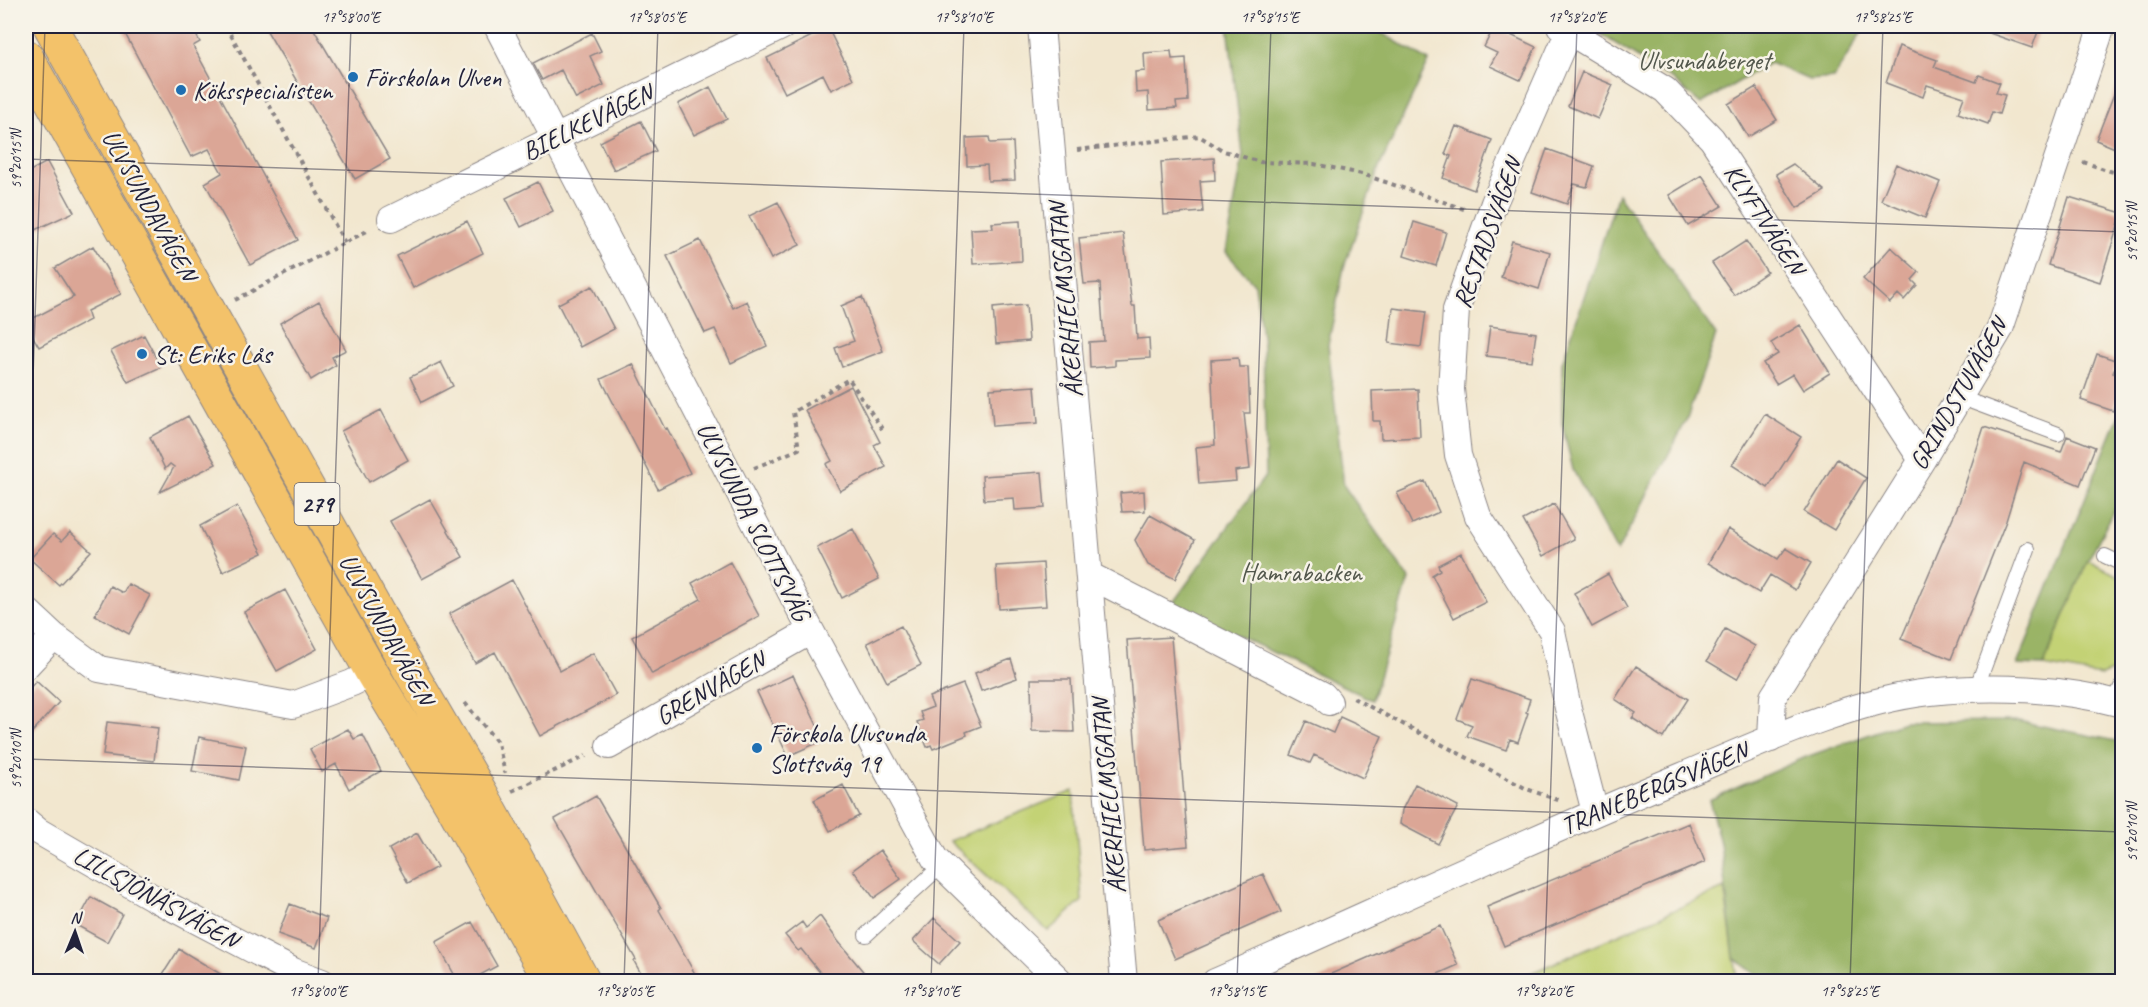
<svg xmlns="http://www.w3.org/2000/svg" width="2148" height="1007" viewBox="0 0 2148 1007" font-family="Caveat,sans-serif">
<rect width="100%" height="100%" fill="#f7f3e8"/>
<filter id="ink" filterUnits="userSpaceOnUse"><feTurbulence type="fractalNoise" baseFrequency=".0167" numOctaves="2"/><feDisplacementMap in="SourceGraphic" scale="12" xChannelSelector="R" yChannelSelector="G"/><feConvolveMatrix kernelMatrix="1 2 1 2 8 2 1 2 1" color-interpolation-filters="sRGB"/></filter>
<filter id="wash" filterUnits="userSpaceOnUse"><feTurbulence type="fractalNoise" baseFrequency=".008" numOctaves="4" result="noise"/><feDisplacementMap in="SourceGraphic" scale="24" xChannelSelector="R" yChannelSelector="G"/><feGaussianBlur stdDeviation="1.35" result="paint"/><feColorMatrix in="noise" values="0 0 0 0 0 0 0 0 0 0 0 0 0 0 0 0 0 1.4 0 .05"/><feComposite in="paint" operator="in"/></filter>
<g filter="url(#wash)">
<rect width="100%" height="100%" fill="#f2e7cf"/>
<path fill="#c3d274" stroke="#727a58" stroke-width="1.5" d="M 2088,560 L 2122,578 L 2122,658 L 2117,670 L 2101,676 L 2043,666 Z
M 1073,791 L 1082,901 L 1048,931 L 949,841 Z
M 1724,888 L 1738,981 L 1513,981 Z"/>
<path fill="#9ab466" stroke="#5e6b50" stroke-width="1.5" d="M 1228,26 L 1370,26 L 1429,61 L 1378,170 L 1344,267 L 1328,345 L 1344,486 L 1409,579 L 1372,700 L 1172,604 L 1266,475 L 1263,344 L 1255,285 L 1226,252 L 1243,155 Z
M 1588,26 L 1865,26 L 1834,78 L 1809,80 L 1770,63 L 1701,104 L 1673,80 Z
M 1618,194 L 1716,335 L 1686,421 L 1617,552 L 1573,470 L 1562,424 L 1562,363 Z
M 2122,408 L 2122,496 L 2088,560 L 2043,666 L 2017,665 Z
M 2018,721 L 2122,742 L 2122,981 L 1899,982 L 1889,974 L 1820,982 L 1765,981 L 1734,958 L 1720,843 L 1709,800 L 1806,757 L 1904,722 Z"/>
<g id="blocks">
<path fill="#dba696" d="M 121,26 L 191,26 L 200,42 L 193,46 L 298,240 L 250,265 L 205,183 L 222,173 L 209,149 L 191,157 Z
M 264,26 L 312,26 L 390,159 L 355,179 Z
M 1979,26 L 2040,26 L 2032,48 L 1978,29 Z
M 1494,27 L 1536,47 L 1520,80 L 1490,66 L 1497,53 L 1484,47 Z
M 828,28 L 853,79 L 831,90 L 823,74 L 785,93 L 767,58 Z
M 592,33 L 601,51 L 590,56 L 604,85 L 576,99 L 561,70 L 542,80 L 533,63 Z
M 1899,46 L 1937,60 L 1934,67 L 1976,82 L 1979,75 L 2000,83 L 1996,93 L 2005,95 L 1999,114 L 1992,112 L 1988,124 L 1958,113 L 1964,97 L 1927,85 L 1923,97 L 1886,83 Z
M 1171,51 L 1172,59 L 1186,58 L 1188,101 L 1176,102 L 1177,108 L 1149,110 L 1148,92 L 1136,93 L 1135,72 L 1145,71 L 1144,53 Z
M 1582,72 L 1613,85 L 1598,119 L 1568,106 Z
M 2121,76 L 2122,77 L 2122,151 L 2096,140 Z
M 710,87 L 727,119 L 694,135 L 678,104 Z
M 1756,87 L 1777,120 L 1748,137 L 1728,104 Z
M 641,121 L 656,151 L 614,170 L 600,142 Z
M 1456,126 L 1492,140 L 1474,190 L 1443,178 L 1451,156 L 1445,154 Z
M 989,137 L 990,143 L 1013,142 L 1015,180 L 988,181 L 987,165 L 967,166 L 966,138 Z
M 1547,149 L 1594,166 L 1587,187 L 1574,184 L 1567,204 L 1532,192 Z
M 1214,158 L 1215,180 L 1200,181 L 1203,212 L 1164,215 L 1161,162 Z
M 47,162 L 74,212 L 26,234 L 26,173 Z
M 1793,164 L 1825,191 L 1797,208 L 1776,174 Z
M 1896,164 L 1940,182 L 1925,218 L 1881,200 Z
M 1702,175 L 1722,206 L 1688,226 L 1669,195 Z
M 538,182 L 553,211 L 521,227 L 506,198 Z
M 2069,197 L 2122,213 L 2100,282 L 2048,265 Z
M 778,202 L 800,245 L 771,259 L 749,216 Z
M 467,221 L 483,253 L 413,288 L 397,256 Z
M 1020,221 L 1022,261 L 973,264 L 971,229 L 993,228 L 992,223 Z
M 1414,222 L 1446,232 L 1436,266 L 1404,256 Z
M 1123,233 L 1132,306 L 1135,306 L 1137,339 L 1149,338 L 1150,358 L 1115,360 L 1115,366 L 1090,368 L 1089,342 L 1104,341 L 1100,283 L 1084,284 L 1079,238 Z
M 700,240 L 733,308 L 747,301 L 767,346 L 731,363 L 715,329 L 705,333 L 667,256 Z
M 1512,241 L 1550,252 L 1539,289 L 1501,277 Z
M 1746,241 L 1767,272 L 1734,295 L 1712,263 Z
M 93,246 L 121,294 L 87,311 L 90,320 L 39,347 L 26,325 L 26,322 L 74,297 L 55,268 Z
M 1891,247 L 1919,272 L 1912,280 L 1917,285 L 1904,300 L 1898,294 L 1890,303 L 1863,279 Z
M 592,286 L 614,329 L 580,347 L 558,304 Z
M 862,297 L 883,351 L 842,367 L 835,348 L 854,341 L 841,306 Z
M 319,301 L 346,350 L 332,357 L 336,365 L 311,380 L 280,323 Z
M 1026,305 L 1029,341 L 996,344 L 993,308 Z
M 1393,308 L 1426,312 L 1421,347 L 1389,343 Z
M 1800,325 L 1830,373 L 1803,390 L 1793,374 L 1776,384 L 1763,363 L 1778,354 L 1771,343 Z
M 1490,326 L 1536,333 L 1532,361 L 1486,356 Z
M 144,335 L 161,367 L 128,382 L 111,351 Z
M 2097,354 L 2118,361 L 2113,373 L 2122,376 L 2122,384 L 2113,411 L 2081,400 Z
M 1238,358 L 1239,367 L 1248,367 L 1250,413 L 1244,413 L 1250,469 L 1235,471 L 1236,481 L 1199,484 L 1196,447 L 1215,445 L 1211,360 Z
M 441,362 L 453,386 L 422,402 L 410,377 Z
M 633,364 L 665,429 L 667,428 L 690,473 L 658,489 L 601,379 Z
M 851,386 L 880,442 L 874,445 L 886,467 L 840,491 L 826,464 L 832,461 L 805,410 Z
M 1035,386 L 1038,423 L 993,426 L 990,389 Z
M 1418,389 L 1420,437 L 1381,439 L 1380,421 L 1373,421 L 1372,391 Z
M 381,410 L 408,460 L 369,482 L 341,431 Z
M 1765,414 L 1801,437 L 1768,488 L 1732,465 Z
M 188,416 L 216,464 L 160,492 L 174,467 L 170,464 L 165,469 L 150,437 Z
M 1984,427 L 2061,452 L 2067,436 L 2095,447 L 2080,485 L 2024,462 L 2006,521 L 1951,659 L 1901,639 L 1959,503 Z
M 1837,459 L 1866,478 L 1834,530 L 1804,512 Z
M 1042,472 L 1045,508 L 1015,510 L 1014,498 L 984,500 L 982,476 Z
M 1425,481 L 1439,512 L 1412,524 L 1397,493 Z
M 1144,491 L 1145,511 L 1122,512 L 1120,493 Z
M 430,499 L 463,557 L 422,579 L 390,521 Z
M 1554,504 L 1574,539 L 1543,556 L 1523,520 Z
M 237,506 L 263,553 L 223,572 L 200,526 Z
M 1150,515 L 1195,540 L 1175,579 L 1148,565 L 1135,540 Z
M 853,529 L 879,579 L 842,598 L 817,548 Z
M 1728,529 L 1778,559 L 1786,548 L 1811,563 L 1795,590 L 1770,575 L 1759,593 L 1708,563 Z
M 70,532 L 91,551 L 59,585 L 30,559 L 53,534 L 62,541 Z
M 1461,553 L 1486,602 L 1454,618 L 1432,575 L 1440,570 L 1438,565 Z
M 730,562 L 759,616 L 652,674 L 632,637 L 701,599 L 692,583 Z
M 1043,563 L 1046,606 L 999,609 L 996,566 Z
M 1608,574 L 1627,608 L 1592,627 L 1574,593 Z
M 512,580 L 560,671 L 593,653 L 616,695 L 540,736 L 495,652 L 475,663 L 449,614 Z
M 128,584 L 150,595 L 129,634 L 95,615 L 110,586 L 123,593 Z
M 285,590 L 317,649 L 277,671 L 244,612 Z
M 901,626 L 921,665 L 887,682 L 867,643 Z
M 1725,629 L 1755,646 L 1737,679 L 1707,661 Z
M 1171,637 L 1188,846 L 1144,850 L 1127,640 Z
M 1011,659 L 1017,678 L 981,691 L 975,673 Z
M 1636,666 L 1688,699 L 1663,738 L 1632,718 L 1636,713 L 1615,699 Z
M 793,675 L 824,740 L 788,756 L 757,692 Z
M 1031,679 L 1071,679 L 1074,732 L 1032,731 Z
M 1472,679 L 1530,699 L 1526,712 L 1528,713 L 1518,742 L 1510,739 L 1506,750 L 1467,736 L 1472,725 L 1457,719 Z
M 36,681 L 59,702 L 26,739 L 26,692 Z
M 963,684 L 981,726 L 966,732 L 967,735 L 933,749 L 931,745 L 927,747 L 917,722 L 923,720 L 920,712 L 933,707 L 929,697 Z
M 1340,717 L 1382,736 L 1363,778 L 1314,755 L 1310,763 L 1291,755 L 1306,721 L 1333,733 Z
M 107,722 L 158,728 L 154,761 L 103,755 Z
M 348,729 L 354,739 L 363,735 L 381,771 L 349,789 L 336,764 L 322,772 L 310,749 Z
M 199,737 L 246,746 L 239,780 L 192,771 Z
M 1415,784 L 1458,806 L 1438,844 L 1400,824 L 1402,810 Z
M 843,785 L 859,816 L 830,831 L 814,800 Z
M 596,796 L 661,908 L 659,910 L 699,981 L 645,981 L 634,961 L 636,960 L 555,819 Z
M 1689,823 L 1705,862 L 1504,946 L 1487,907 Z
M 417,833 L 437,867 L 408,883 L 389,849 Z
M 880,850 L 901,879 L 874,898 L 853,870 Z
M 1263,874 L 1281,912 L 1175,959 L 1158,920 Z
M 91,897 L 122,914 L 107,942 L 76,925 Z
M 290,904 L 327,918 L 316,948 L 278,934 Z
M 820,916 L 838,941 L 871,981 L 827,981 L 801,949 L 798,951 L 785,935 L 802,922 L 806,928 Z
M 934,918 L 960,941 L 939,964 L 913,941 Z
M 472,922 L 497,966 L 469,981 L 458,981 L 436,942 Z
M 1440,926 L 1458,965 L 1422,981 L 1315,981 Z
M 179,949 L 232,981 L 176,981 L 163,974 Z"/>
</g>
</g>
<g filter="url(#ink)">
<use href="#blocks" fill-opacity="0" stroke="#8a8485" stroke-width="1.5"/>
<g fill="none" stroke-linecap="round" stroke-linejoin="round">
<defs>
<path id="lane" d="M 1959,397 L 2058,434
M 2105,556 L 2122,564
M 1976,689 L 2028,549
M 2114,702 L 2122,685
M 866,935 L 942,865"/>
<path id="street" d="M 497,26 L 811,631 L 935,859 L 1061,982
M 1041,26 L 1124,982
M 1560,26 L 1665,90 L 1712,139 L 1922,460
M 1569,31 L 1494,203 L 1456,310 L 1451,389 L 1458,455 L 1478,516 L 1552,631 L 1568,708 L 1595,812
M 391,219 L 783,26
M 1089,575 L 1323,695 L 1329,702
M 26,610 L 54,636 L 99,669 L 293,705 L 352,683 L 372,673
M 26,666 L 54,636
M 1771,739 L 1773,697 L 1922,460 L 2000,329 L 2102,26
M 609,746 L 811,631
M 26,821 L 38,831 L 152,897 L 293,971 L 322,982
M 1215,982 C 1371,913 1525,841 1682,776 C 1758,744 1848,701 1930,692 C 1991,685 2063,688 2122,704"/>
<path id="primary" d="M 50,26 L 409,669 L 481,793 L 584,982
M 26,56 L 372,673 L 454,809 L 551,982"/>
</defs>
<use href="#lane" stroke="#8a8485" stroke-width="16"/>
<use href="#street" stroke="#8a8485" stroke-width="28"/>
<use href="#primary" stroke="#8a8485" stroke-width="35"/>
<path stroke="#8a8485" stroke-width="4" stroke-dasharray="4.5 4.5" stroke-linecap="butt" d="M 226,26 L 345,243
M 1077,150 L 1199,136 L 1224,151 L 1260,162 L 1314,164 L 1362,174 L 1464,209
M 2083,162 L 2122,175
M 235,300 L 369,230
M 754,468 L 799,449 L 793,412 L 849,379 L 884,432
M 1353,698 L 1527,789 L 1561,801
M 465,703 L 498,743 L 505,773
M 512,791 L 586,756"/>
<use href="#lane" stroke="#fff" stroke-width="14"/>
<use href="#street" stroke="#fff" stroke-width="26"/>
<use href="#primary" stroke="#f3c26a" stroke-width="33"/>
</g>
</g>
<path fill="none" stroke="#22223b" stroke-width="1.5" stroke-opacity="0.45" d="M 26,159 L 2122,232M 26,582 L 45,26M 26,759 L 2122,832M 318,982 L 351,26M 624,982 L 658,26M 931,982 L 964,26M 1237,982 L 1271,26M 1544,982 L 1577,26M 1850,982 L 1883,26"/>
<g fill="#1f6fb2" stroke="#f7f3e8" stroke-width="2">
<circle cx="353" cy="77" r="6"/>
<circle cx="181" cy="90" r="6"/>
<circle cx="142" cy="354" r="6"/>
<circle cx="757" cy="748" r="6"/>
</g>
<g text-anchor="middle" stroke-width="5" stroke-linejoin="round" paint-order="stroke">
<rect fill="#f7f3e8" stroke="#62616f" stroke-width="1.5" x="294.5" y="483" width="45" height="42" rx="4.5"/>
<g font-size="24" font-weight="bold" fill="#22223b">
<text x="317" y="512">279</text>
</g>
<g font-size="26" fill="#52574c" stroke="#f7f3e8">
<text x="1704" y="69">Ulvsundaberget</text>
<text x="1301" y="581">Hamrabacken</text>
</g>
<g font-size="26" fill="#22223b" stroke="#f7f3e8" text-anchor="start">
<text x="365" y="86">Förskolan Ulven</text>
<text x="193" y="99">Köksspecialisten</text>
<text x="154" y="363">St: Eriks Lås</text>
<text x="769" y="742">Förskola Ulvsunda<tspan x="769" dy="30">Slottsväg 19</tspan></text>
</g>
<g font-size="26" fill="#22223b" stroke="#f7f3e8">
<text transform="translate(587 122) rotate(-26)" y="9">BIELKEVÄGEN</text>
<text transform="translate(150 205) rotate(61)" y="9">ULVSUNDAVÄGEN</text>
<text transform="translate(1765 219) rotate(57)" y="9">KLYFTVÄGEN</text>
<text transform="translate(1487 233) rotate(-70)" y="9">RESTADSVÄGEN</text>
<text transform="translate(1065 300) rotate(-95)" y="9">ÅKERHIELMSGATAN</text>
<text transform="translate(1958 394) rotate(-60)" y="9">GRINDSTUVÄGEN</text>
<text transform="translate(754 521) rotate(63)" y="9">ULVSUNDA SLOTTSVÄG</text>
<text transform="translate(387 629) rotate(61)" y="9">ULVSUNDAVÄGEN</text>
<text transform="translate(710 688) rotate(-30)" y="9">GRENVÄGEN</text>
<text transform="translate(1654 788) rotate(-23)" y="9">TRANEBERGSVÄGEN</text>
<text transform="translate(1108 796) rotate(-95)" y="9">ÅKERHIELMSGATAN</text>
<text transform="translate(156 897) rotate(29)" y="9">LILLSJÖNÄSVÄGEN</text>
</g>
</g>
<rect width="2148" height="1007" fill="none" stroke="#f7f3e8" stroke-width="66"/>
<g transform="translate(75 932) rotate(2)" stroke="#f7f3e8" stroke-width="4.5" paint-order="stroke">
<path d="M0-4.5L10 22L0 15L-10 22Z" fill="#22223b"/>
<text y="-9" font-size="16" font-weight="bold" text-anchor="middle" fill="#22223b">N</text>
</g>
<rect x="33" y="33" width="2082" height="941" fill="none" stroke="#22223b" stroke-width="2"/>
<g font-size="15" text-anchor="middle" fill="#22223b">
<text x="351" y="22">17°58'00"E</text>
<text x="657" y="22">17°58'05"E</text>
<text x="964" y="22">17°58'10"E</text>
<text x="1270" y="22">17°58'15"E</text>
<text x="1577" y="22">17°58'20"E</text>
<text x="1883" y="22">17°58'25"E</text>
<text transform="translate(16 159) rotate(-90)" y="5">59°20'15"N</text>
<text transform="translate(2132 232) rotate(-90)" y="5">59°20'15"N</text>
<text transform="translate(16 759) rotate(-90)" y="5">59°20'10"N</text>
<text transform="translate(2132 832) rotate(-90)" y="5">59°20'10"N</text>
<text x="318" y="996">17°58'00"E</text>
<text x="625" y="996">17°58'05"E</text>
<text x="931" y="996">17°58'10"E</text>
<text x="1237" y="996">17°58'15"E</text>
<text x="1544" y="996">17°58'20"E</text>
<text x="1850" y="996">17°58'25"E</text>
</g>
</svg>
